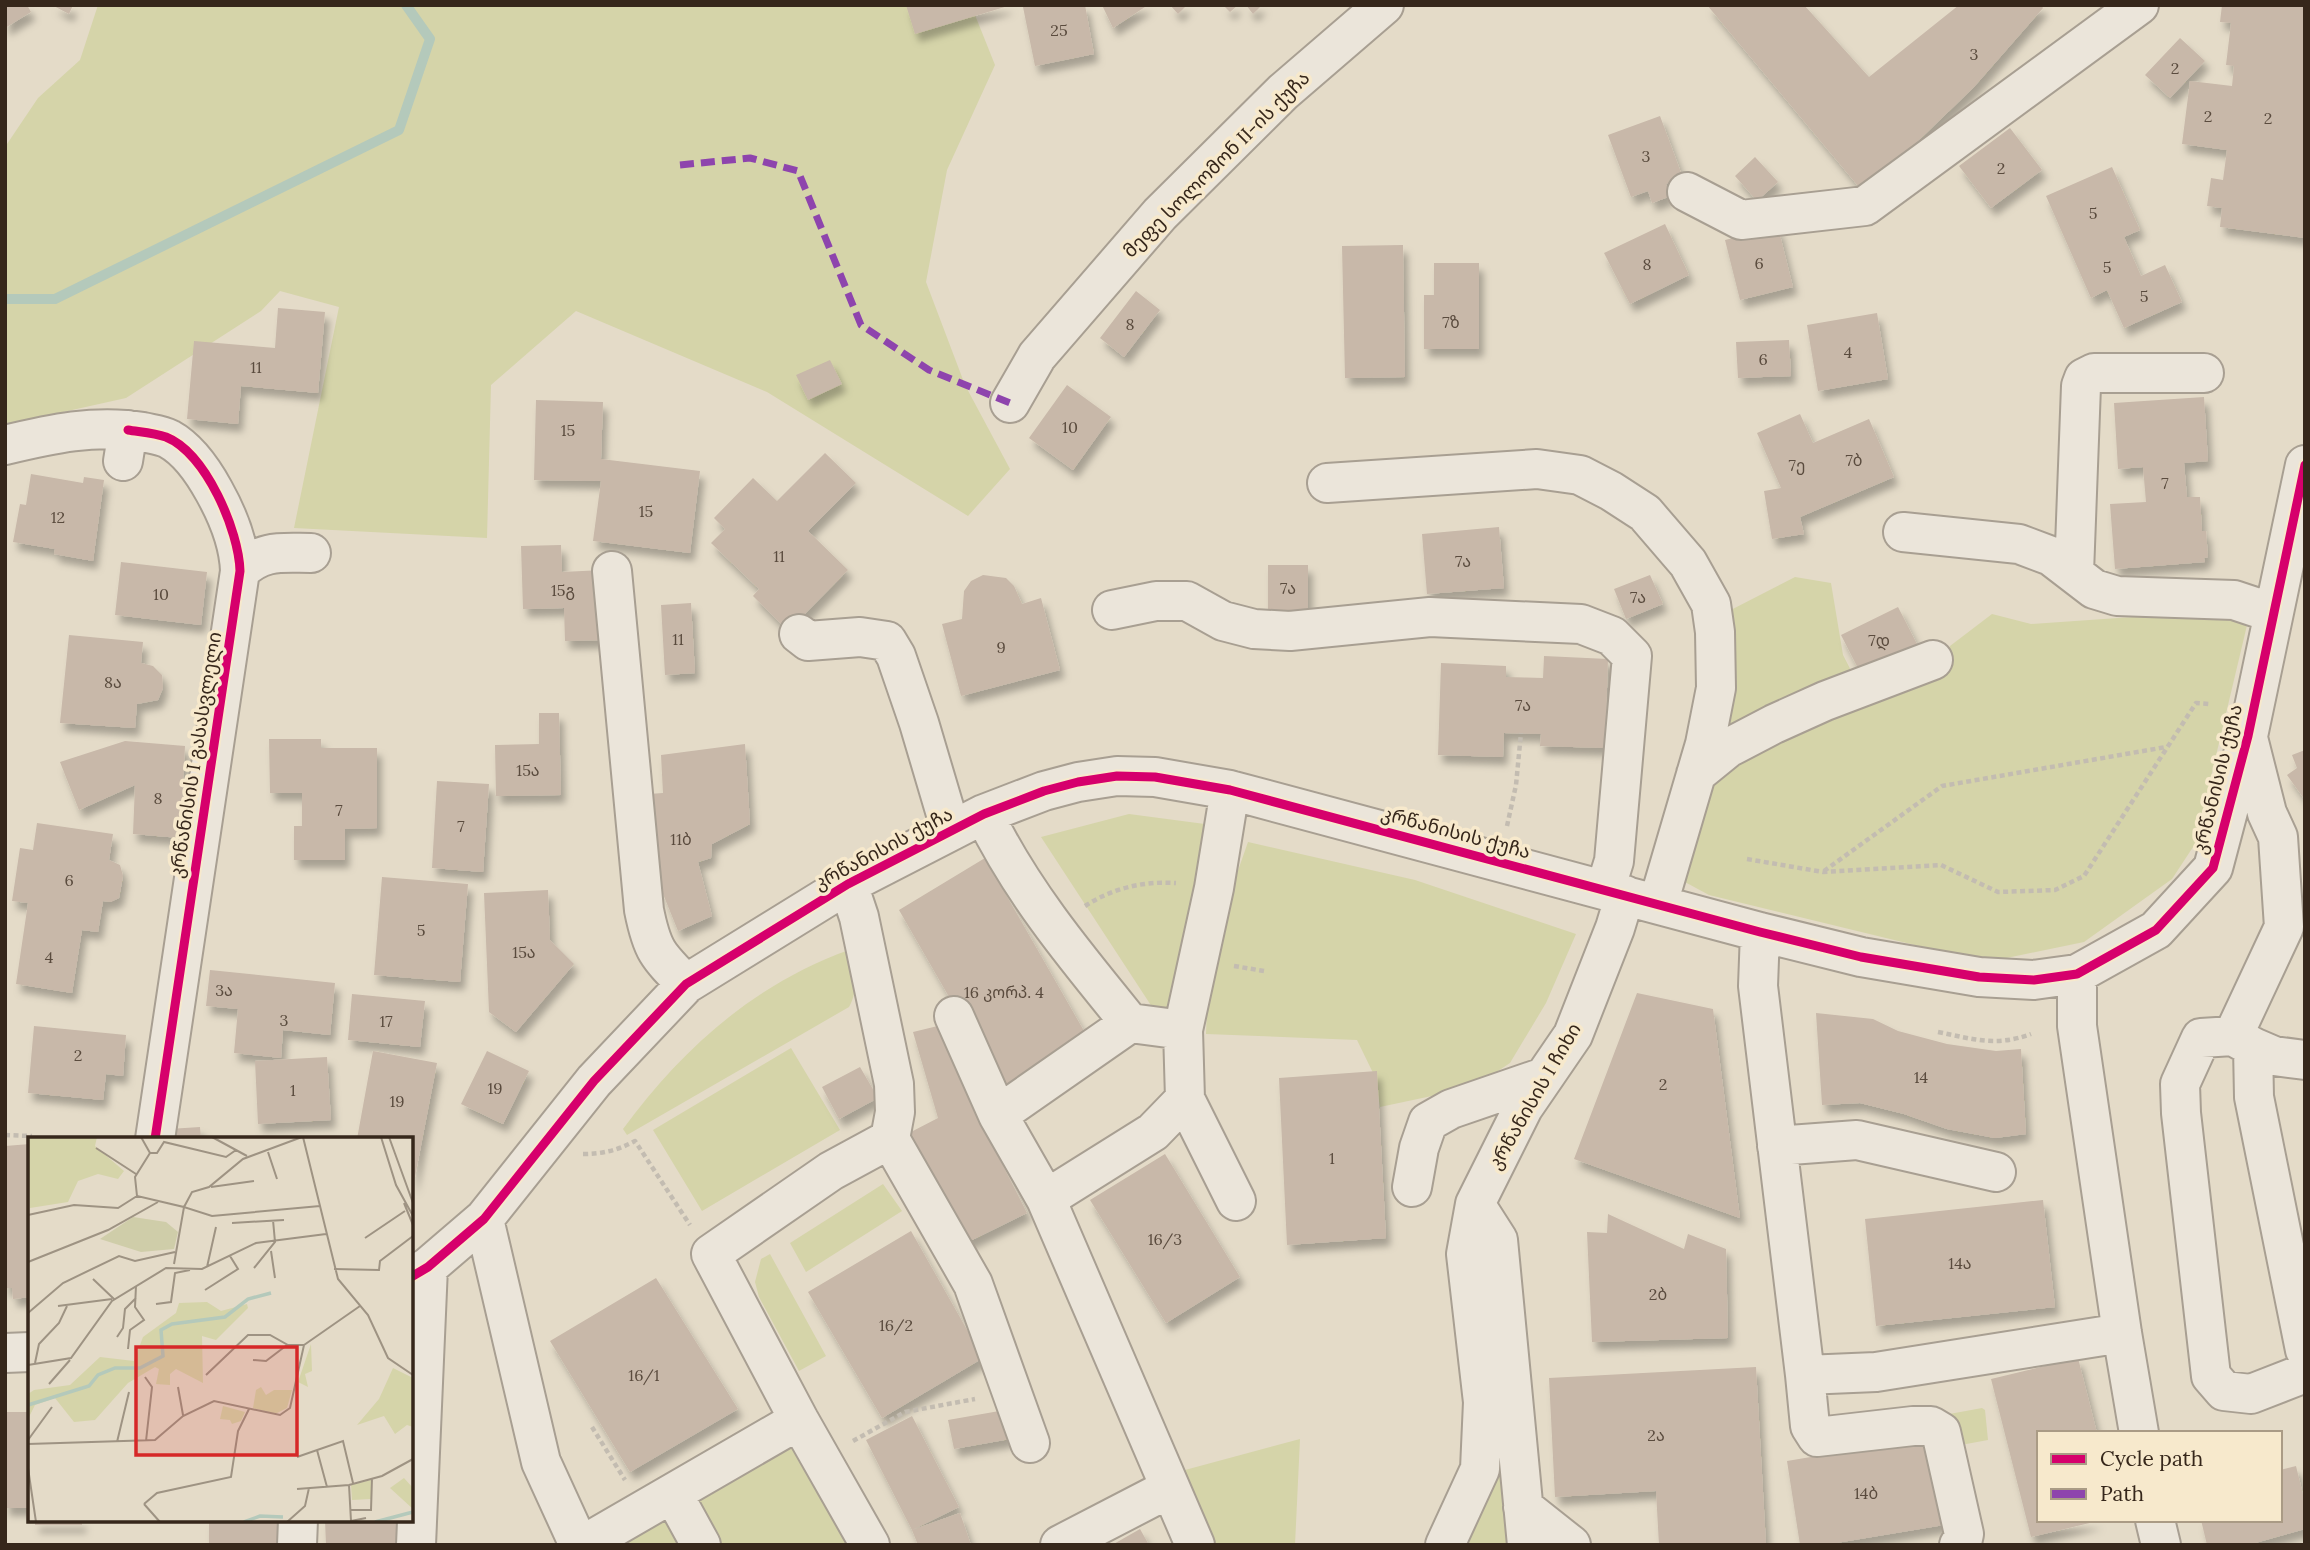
<svg xmlns="http://www.w3.org/2000/svg" width="2310" height="1550" viewBox="0 0 2310 1550" font-family="Lora,'Noto Sans Georgian',serif">
<defs>
<filter id="shadow"><feDropShadow dx="4.5" dy="8" stdDeviation="3.5" flood-color="#0004"/></filter>
</defs>
<rect width="100%" height="100%" fill="#e4dbc8"/>
<path fill="#d5d4a9" d="M 98,5 L 971,5 L 995,65 L 947,170 L 926,282 L 965,385 L 1010,469 L 968,516 L 767,392 L 576,311 L 491,385 L 487,538 L 294,528 L 339,307 L 280,291 L 261,311 L 126,398 L 5,425 L 5,147 L 38,98 L 80,60 Z
M 1795,577 L 1831,583 L 1843,655 L 1863,694 L 1941,666 L 1950,646 L 1992,614 L 2031,624 L 2233,610 L 2248,621 L 2195,844 L 2172,879 L 2084,942 L 1997,960 L 1960,956 L 1709,895 L 1683,881 L 1723,614 Z
M 1129,814 L 1220,826 L 1171,1036 L 1041,837 Z
M 1248,842 L 1415,880 L 1576,934 L 1546,1003 L 1510,1063 L 1474,1087 L 1380,1107 L 1375,1077 L 1357,1040 L 1206,1034 L 1208,982 L 1221,919 Z
M 849,950 C 855,969 859,990 849,1007 L 627,1135 L 623,1129 C 682,1049 754,984 849,950 Z
M 791,1048 L 840,1130 L 702,1211 L 653,1130 Z
M 883,1184 L 902,1211 L 806,1272 L 790,1243 Z
M 770,1254 L 826,1356 L 799,1371 L 759,1297 L 755,1282 L 761,1259 Z
M 1982,1408 L 1985,1410 L 1988,1440 L 1950,1447 L 1944,1415 Z
M 1492,1414 L 1516,1545 L 1464,1545 Z
M 1300,1439 L 1295,1545 L 1216,1545 L 1185,1470 Z
M 793,1443 L 849,1545 L 719,1545 L 694,1499 Z
M 665,1513 L 683,1545 L 608,1545 Z"/>
<g fill="none" stroke-linecap="round" stroke-linejoin="round">
<path stroke="#b4c9bb" stroke-width="10" d="M 5,299 L 55,299 L 399,130 L 430,39 L 406,5"/>
</g>
<path fill="#c8b8a9" filter="url(#shadow)" d="M 5,5 L 27,5 L 31,12 L 5,28 Z
M 52,5 L 73,5 L 69,14 Z
M 906,5 L 1008,5 L 1008,6 L 915,34 Z
M 1032,5 L 1085,5 L 1094,54 L 1035,66 L 1023,7 Z
M 1102,5 L 1148,5 L 1113,28 Z
M 1170,5 L 1187,5 L 1178,14 Z
M 1223,5 L 1238,5 L 1230,12 Z
M 1246,5 L 1262,5 L 1253,14 Z
M 1707,5 L 1804,5 L 1869,77 L 1959,5 L 2041,5 L 2043,8 L 1973,88 L 1864,193 Z
M 2222,5 L 2305,5 L 2305,238 L 2220,227 L 2222,208 L 2207,206 L 2211,178 L 2223,180 L 2227,150 L 2182,144 L 2190,81 L 2232,86 L 2234,66 L 2226,65 L 2231,23 L 2220,22 Z
M 2180,38 L 2205,61 L 2170,98 L 2145,75 Z
M 1660,116 L 1683,178 L 1666,184 L 1671,196 L 1652,203 L 1648,191 L 1631,197 L 1608,135 Z
M 2010,128 L 2042,170 L 1991,208 L 1959,166 Z
M 1755,157 L 1778,182 L 1757,201 L 1735,176 Z
M 2112,167 L 2140,230 L 2124,237 L 2141,276 L 2165,265 L 2182,302 L 2124,328 L 2107,290 L 2091,298 L 2046,196 Z
M 1665,224 L 1689,275 L 1630,304 L 1604,253 Z
M 1778,227 L 1793,287 L 1740,300 L 1725,240 Z
M 1403,245 L 1405,377 L 1345,378 L 1342,246 Z
M 1434,263 L 1479,263 L 1479,349 L 1424,349 L 1424,295 L 1434,295 Z
M 1136,291 L 1160,310 L 1124,357 L 1100,338 Z
M 278,308 L 325,312 L 318,393 L 241,386 L 238,424 L 187,419 L 194,341 L 275,348 Z
M 1877,313 L 1888,379 L 1818,391 L 1807,325 Z
M 1789,340 L 1791,376 L 1738,378 L 1736,342 Z
M 830,360 L 842,384 L 808,400 L 796,375 Z
M 1067,385 L 1111,417 L 1073,470 L 1029,438 Z
M 2204,397 L 2208,461 L 2184,463 L 2187,497 L 2200,497 L 2202,531 L 2206,531 L 2208,557 L 2204,558 L 2205,562 L 2115,569 L 2110,504 L 2146,502 L 2143,467 L 2118,469 L 2114,403 Z
M 536,400 L 603,402 L 601,459 L 700,471 L 690,553 L 593,541 L 601,481 L 534,480 Z
M 1800,414 L 1813,443 L 1869,419 L 1894,477 L 1800,517 L 1804,534 L 1772,539 L 1764,491 L 1781,488 L 1757,433 Z
M 825,453 L 856,483 L 808,531 L 848,570 L 788,631 L 753,596 L 759,589 L 711,543 L 725,529 L 714,518 L 753,478 L 777,501 Z
M 31,474 L 83,483 L 84,477 L 104,480 L 93,561 L 54,554 L 55,549 L 13,542 L 20,504 L 26,505 Z
M 1499,527 L 1504,588 L 1427,594 L 1422,534 Z
M 561,545 L 562,572 L 603,570 L 605,640 L 565,641 L 564,608 L 523,609 L 521,546 Z
M 121,562 L 207,572 L 201,625 L 115,615 Z
M 1268,565 L 1308,565 L 1308,610 L 1268,610 Z
M 983,575 L 1006,578 L 1014,586 L 1022,604 L 1041,598 L 1060,670 L 961,696 L 942,624 L 962,619 L 964,591 L 971,581 Z
M 1650,575 L 1663,604 L 1626,619 L 1614,589 Z
M 691,603 L 695,673 L 665,675 L 661,605 Z
M 1898,607 L 1917,644 L 1860,672 L 1841,635 Z
M 69,635 L 143,642 L 141,663 L 153,666 L 162,675 L 163,688 L 158,700 L 137,704 L 135,728 L 60,723 Z
M 1544,656 L 1608,659 L 1605,748 L 1540,746 L 1541,734 L 1504,733 L 1503,757 L 1438,755 L 1441,663 L 1506,666 L 1506,677 L 1543,678 Z
M 539,713 L 559,713 L 561,795 L 496,796 L 495,745 L 539,744 Z
M 269,739 L 321,739 L 321,748 L 377,748 L 377,828 L 345,829 L 345,860 L 294,860 L 294,826 L 302,826 L 302,793 L 270,793 Z
M 125,741 L 185,746 L 180,838 L 133,834 L 135,785 L 79,810 L 60,762 Z
M 745,744 L 750,824 L 712,844 L 711,858 L 698,862 L 712,916 L 678,931 L 639,834 L 635,795 L 663,793 L 661,755 Z
M 2305,750 L 2305,800 L 2287,775 L 2297,768 L 2292,755 Z
M 437,781 L 489,784 L 483,872 L 432,868 Z
M 37,823 L 113,834 L 109,860 L 120,865 L 123,876 L 119,898 L 110,902 L 103,901 L 98,932 L 82,930 L 72,993 L 16,984 L 28,903 L 12,901 L 20,848 L 33,850 Z
M 985,858 L 1088,1038 L 1005,1094 L 899,910 Z
M 382,877 L 468,884 L 460,982 L 374,975 Z
M 548,890 L 550,940 L 574,964 L 516,1032 L 489,1012 L 484,893 Z
M 210,970 L 335,983 L 330,1035 L 283,1030 L 281,1058 L 234,1053 L 238,1009 L 206,1006 Z
M 1637,993 L 1713,1009 L 1740,1218 L 1574,1159 Z
M 352,994 L 425,1001 L 420,1047 L 348,1040 Z
M 1816,1013 L 1873,1019 L 1898,1031 L 1947,1044 L 1996,1051 L 2021,1049 L 2026,1134 L 1995,1138 L 1947,1129 L 1904,1114 L 1860,1103 L 1822,1105 Z
M 946,1024 L 971,1103 L 1027,1213 L 966,1243 L 909,1133 L 938,1118 L 913,1032 Z
M 34,1026 L 126,1035 L 123,1076 L 106,1074 L 103,1100 L 28,1093 Z
M 373,1051 L 437,1063 L 413,1187 L 411,1139 L 357,1139 Z
M 487,1051 L 529,1071 L 503,1124 L 461,1104 Z
M 327,1057 L 331,1120 L 258,1124 L 255,1061 Z
M 860,1067 L 878,1098 L 839,1119 L 822,1087 Z
M 1377,1071 L 1386,1238 L 1287,1245 L 1279,1078 Z
M 200,1127 L 201,1139 L 170,1139 L 169,1129 Z
M 30,1144 L 30,1297 L 13,1299 L 12,1288 L 5,1288 L 5,1146 Z
M 1165,1154 L 1240,1277 L 1166,1323 L 1090,1200 Z
M 2043,1200 L 2055,1307 L 1876,1326 L 1865,1219 Z
M 1608,1214 L 1684,1249 L 1688,1234 L 1726,1249 L 1728,1338 L 1592,1342 L 1587,1232 L 1607,1233 Z
M 911,1231 L 983,1358 L 882,1418 L 808,1292 Z
M 656,1278 L 738,1409 L 630,1472 L 550,1341 Z
M 2078,1358 L 2097,1433 L 2039,1433 L 2039,1520 L 2098,1521 L 2031,1537 L 1991,1379 Z
M 1756,1367 L 1766,1545 L 1659,1545 L 1656,1491 L 1555,1497 L 1549,1378 Z
M 1005,1410 L 1010,1439 L 954,1449 L 948,1420 Z
M 5,1412 L 30,1412 L 30,1508 L 5,1508 Z
M 912,1416 L 959,1507 L 912,1530 L 960,1513 L 971,1545 L 918,1545 L 912,1530 L 866,1440 Z
M 1930,1437 L 1944,1525 L 1824,1545 L 1800,1545 L 1787,1461 Z
M 2296,1466 L 2305,1503 L 2305,1529 L 2248,1545 L 2207,1545 L 2201,1520 L 2280,1520 L 2280,1470 Z
M 35,1520 L 82,1520 L 82,1525 L 35,1525 Z
M 209,1520 L 283,1520 L 283,1545 L 209,1545 Z
M 325,1520 L 399,1520 L 399,1545 L 326,1545 Z
M 1140,1529 L 1149,1545 L 1112,1545 Z"/>
<g fill="none" stroke-linecap="round" stroke-linejoin="round">
<defs>
<path id="minor" d="M 1687,192 L 1741,220 L 1865,206 L 2139,5
M 1010,403 L 1037,356 L 1160,214 L 1283,92 L 1384,5
M 5,445 C 51,434 95,424 143,432 C 151,434 161,435 169,439 C 189,450 203,471 214,491 C 228,516 239,542 240,571 L 155,1139
M 123,461 L 128,430
M 1327,483 L 1537,469 L 1580,475 L 1611,491 L 1645,513 L 1688,563 L 1711,604 L 1715,632 L 1716,688 L 1705,744 L 1658,904
M 1903,532 L 2019,544 L 2051,556 L 2094,589 L 2117,596 L 2234,600 L 2273,613
M 240,571 C 263,549 282,553 311,553
M 612,571 L 644,910 C 652,950 657,955 686,984
M 2074,573 L 2081,386 L 2084,378 L 2094,373 L 2204,373
M 1112,610 L 1156,601 L 1187,601 L 1223,621 L 1254,629 L 1290,631 L 1430,617 L 1581,624 L 1612,636 L 1632,656 L 1614,861 L 1605,890
M 799,634 L 808,641 L 860,637 L 887,641 L 896,656 L 919,723 L 951,831
M 2248,738 L 2267,813 L 2278,837 L 2284,927 L 2233,1036 L 2253,1047 L 2254,1097 L 2305,1350
M 1696,774 L 1728,748 L 1774,724 L 1825,701 L 1933,660
M 984,814 C 1021,891 1076,957 1130,1023 L 1183,1030
M 848,884 L 859,917 L 894,1084 L 895,1112 L 890,1139 L 831,1171 L 711,1254 L 799,1420 L 870,1545
M 1760,932 L 1758,986 L 1805,1375 L 1876,1372 L 2122,1333
M 2077,974 L 2077,1026 L 2122,1333 L 2139,1433
M 954,1016 L 998,1115 L 1046,1199
M 2233,1036 L 2201,1038 L 2180,1084 L 2181,1113 L 2211,1376 L 2224,1391 L 2251,1394 L 2305,1373
M 2253,1047 L 2274,1056 L 2305,1060
M 1185,1099 L 1236,1201
M 998,1115 L 1130,1023
M 890,1139 L 973,1284 L 1030,1443
M 1777,1146 L 1857,1140 L 1996,1172
M 1412,1187 L 1419,1148 L 1428,1122 L 1451,1109 L 1544,1077
M 1475,1204 L 1498,1240 L 1527,1545
M 484,1219 L 541,1462 L 579,1545
M 411,1277 L 428,1267 L 484,1219 L 594,1081 L 686,984 L 848,884 L 984,814 L 1044,791 L 1078,782 L 1117,776 L 1155,777 L 1230,790 L 1760,932 L 1861,957 L 1979,977 L 2034,980 L 2077,974 L 2156,930 L 2213,868 L 2248,736 L 2305,465
M 5,1353 L 30,1352
M 1805,1375 L 1810,1426 L 1817,1437 L 1913,1426 L 1931,1426 L 1941,1432 L 1964,1534 L 1962,1543 L 1959,1545
M 673,1494 L 701,1545
M 1523,1507 L 1571,1545
M 2155,1520 L 2161,1545
M 297,1545 L 298,1520
M 416,1545 L 428,1267
M 583,1545 L 799,1420
M 1060,1545 L 1170,1488
M 1195,1545 L 1046,1199 L 1153,1132 L 1185,1099 L 1183,1030 L 1214,888 L 1230,790
M 1445,1545 L 1480,1469 L 1483,1402 L 1466,1254 L 1475,1204 L 1523,1108 L 1573,1035 L 1615,928 L 1625,895"/>
</defs>
<use href="#minor" stroke="#a89f92" stroke-width="42"/>
<path stroke="#c3bcb1" stroke-width="4.5" stroke-dasharray="5 3.5" stroke-linecap="butt" d="M 1507,826 L 1516,785 L 1521,733
M 1747,859 L 1823,872 L 1941,865 L 1998,892 L 2055,890 L 2084,876 L 2196,703 L 2209,704
M 1824,871 L 1942,786 L 2166,747
M 1085,906 C 1113,888 1143,881 1176,883
M 1234,966 L 1264,971
M 1938,1032 C 1973,1039 1996,1047 2031,1034
M 5,1135 L 32,1136
M 583,1154 C 603,1154 618,1150 635,1141 L 690,1225
M 592,1427 L 625,1480
M 853,1441 L 905,1412 L 975,1399"/>
<use href="#minor" stroke="#ebe5da" stroke-width="38"/>
<path stroke="#8e44ad" stroke-width="7" stroke-dasharray="14 7" stroke-linecap="butt" d="M 680,165 L 750,158 L 798,171 L 861,325 L 929,370 L 1010,403"/>
<defs>
<path id="cycleway" d="M 128,430 C 140,432 154,433 166,437 C 206,453 239,531 240,571 L 155,1139
M 411,1277 L 428,1267 L 484,1219 L 594,1081 L 686,984 L 848,884 L 984,814 L 1044,791 L 1078,782 L 1117,776 L 1155,777 L 1230,790 L 1760,932 L 1861,957 L 1979,977 L 2034,980 L 2077,974 L 2156,930 L 2213,868 L 2248,736 L 2305,465"/>
</defs>
<use href="#cycleway" stroke="#f7e9cc" stroke-width="13"/>
<use href="#cycleway" stroke="#d6006c" stroke-width="9"/>
</g>
<g text-anchor="middle" stroke-width="7" stroke-linejoin="round" paint-order="stroke">
<g font-size="16" fill="#5a4b3e">
<text x="1059" y="36">25</text>
<text x="1974" y="60">3</text>
<text x="2175" y="74">2</text>
<text x="2208" y="122">2</text>
<text x="2268" y="124">2</text>
<text x="1646" y="162">3</text>
<text x="2001" y="174">2</text>
<text x="2093" y="219">5</text>
<text x="1759" y="269">6</text>
<text x="1647" y="270">8</text>
<text x="2107" y="273">5</text>
<text x="2144" y="302">5</text>
<text x="1451" y="328">7ზ</text>
<text x="1130" y="330">8</text>
<text x="1848" y="358">4</text>
<text x="1763" y="365">6</text>
<text x="256" y="373">11</text>
<text x="1070" y="433">10</text>
<text x="568" y="436">15</text>
<text x="1854" y="466">7ბ</text>
<text x="1797" y="471">7ე</text>
<text x="2165" y="489">7</text>
<text x="646" y="517">15</text>
<text x="58" y="523">12</text>
<text x="779" y="562">11</text>
<text x="1463" y="567">7ა</text>
<text x="1288" y="594">7ა</text>
<text x="563" y="596">15გ</text>
<text x="161" y="600">10</text>
<text x="1638" y="603">7ა</text>
<text x="678" y="645">11</text>
<text x="1879" y="646">7დ</text>
<text x="1001" y="653">9</text>
<text x="113" y="688">8ა</text>
<text x="1523" y="711">7ა</text>
<text x="528" y="776">15ა</text>
<text x="158" y="804">8</text>
<text x="339" y="816">7</text>
<text x="461" y="832">7</text>
<text x="681" y="845">11ბ</text>
<text x="69" y="886">6</text>
<text x="421" y="936">5</text>
<text x="524" y="958">15ა</text>
<text x="49" y="963">4</text>
<text x="224" y="996">3ა</text>
<text x="1004" y="998">16 კორპ. 4</text>
<text x="284" y="1026">3</text>
<text x="386" y="1027">17</text>
<text x="78" y="1061">2</text>
<text x="1921" y="1083">14</text>
<text x="1663" y="1090">2</text>
<text x="495" y="1094">19</text>
<text x="293" y="1096">1</text>
<text x="397" y="1107">19</text>
<text x="1332" y="1164">1</text>
<text x="1165" y="1245">16/3</text>
<text x="1960" y="1269">14ა</text>
<text x="1658" y="1300">2ბ</text>
<text x="896" y="1331">16/2</text>
<text x="644" y="1381">16/1</text>
<text x="1656" y="1441">2ა</text>
<text x="1866" y="1499">14ბ</text>
</g>
<g font-size="19" fill="#36271b" stroke="#f7e9cc">
<text transform="translate(1216 164) rotate(-45)" y="7">მეფე სოლომონ II-ის ქუჩა</text>
<text transform="translate(195 755) rotate(-81)" y="7">კრწანისის I გასასვლელი</text>
<text transform="translate(2217 779) rotate(-76)" y="7">კრწანისის ქუჩა</text>
<text transform="translate(1456 832) rotate(15)" y="7">კრწანისის ქუჩა</text>
<text transform="translate(883 848) rotate(-28)" y="7">კრწანისის ქუჩა</text>
<text transform="translate(1534 1096) rotate(-60)" y="7">კრწანისის I ჩიხი</text>
</g>
</g>
<g transform="translate(28 1137)">
<rect width="385" height="385" fill="#e4dbc8"/>
<path d="M 0,0 L 69,0 L 67,9 L 96,34 L 90,42 L 70,37 L 50,44 L 40,65 L 2,71 ZM 179,165 L 193,174 L 219,167 L 220,171 L 188,203 L 174,199 L 175,246 L 148,232 L 142,237 L 142,248 L 128,247 L 131,232 L 127,230 L 100,246 L 67,283 L 46,285 L 27,261 L 7,268 L 0,282 L 0,257 L 6,253 L 42,248 L 72,220 L 106,224 L 115,200 L 148,176 L 151,166 ZM 283,207 L 284,234 L 277,237 L 280,250 L 270,245 ZM 365,231 L 385,241 L 385,290 L 379,288 L 367,297 L 356,279 L 329,288 L 351,262 ZM 233,250 L 238,258 L 246,253 L 264,253 L 259,271 L 247,277 L 225,271 L 228,253 ZM 195,269 L 217,275 L 213,284 L 204,287 L 202,283 L 192,282 ZM 376,341 L 385,351 L 385,372 L 362,351 ZM 343,343 L 343,362 L 324,363 L 323,348 Z" fill="#d5d4a9"/>
<path d="M 105,80 L 138,85 L 150,95 L 146,112 L 113,115 L 72,102 Z" fill="#cfcda9"/>
<path fill="none" stroke="#b4c9bb" stroke-width="3.5" d="M 0,268 L 61,249 L 70,238 L 87,231 L 112,231 L 135,219 L 133,193 L 144,187 L 197,180 L 220,162 L 243,156M 216,385 L 232,379 L 255,380M 347,385 L 385,375"/>
<path fill="none" stroke="#9e9383" stroke-width="2" d="M 113,0 L 122,16 L 107,40 L 109,59 L 156,70 L 164,55 L 181,50 L 215,22 L 274,0M 184,0 L 219,19M 275,0 L 310,142 L 340,178 L 360,221 L 385,238M 353,0 L 368,48 L 385,79M 361,0 L 385,66M 68,11 L 108,37M 240,15 L 249,42M 122,16 L 129,16 L 136,5 L 198,20 L 208,13M 183,50 L 226,44M 376,66 L 385,88M 0,78 L 46,68 L 90,71 L 109,59M 204,86 L 256,83M 337,101 L 377,74M 243,114 L 247,141M 0,125 L 80,93 L 130,65M 146,127 L 156,70 L 184,79 L 292,69M 179,130 L 188,90M 226,131 L 247,105 L 245,83M 306,132 L 351,133 L 352,124 L 385,99M 65,142 L 86,162M 177,153 L 210,132 L 202,119M 128,167 L 143,165 L 147,136 L 162,133M 30,169 L 84,162M 0,176 L 35,146 L 91,119 L 107,124 L 147,115M 89,200 L 95,191 L 97,172 L 108,161M 100,212 L 102,193 L 116,183 L 107,170 L 108,149M 225,223 L 238,224 L 259,208M 7,226 L 11,207 L 31,186 L 39,169M 0,228 L 43,221 L 84,164 L 138,131 L 174,132 L 228,106 L 298,97M 178,238 L 220,198 L 242,198 L 260,208 L 276,208M 117,240 L 124,250 L 118,304M 21,247 L 42,223M 150,250 L 155,278M 0,303 L 24,270M 89,305 L 101,255M 0,307 L 127,303 L 155,279 L 186,264 L 252,278 L 262,271 L 276,208 L 332,169M 289,313 L 299,350M 269,320 L 315,304 L 325,346M 0,331 L 8,385M 321,348 L 323,384 L 338,381M 269,352 L 321,348 L 354,339 L 385,322M 116,367 L 129,356 L 203,340 L 210,294 L 221,272M 116,367 L 132,385M 323,373 L 343,373 L 344,341M 259,385 L 277,369 L 281,351"/>
<path fill="#d62828" fill-opacity="0.15" stroke="#d62828" stroke-width="3.5" d="M 108,210 L 269,210 L 269,318 L 108,318 Z"/>
<rect width="385" height="385" fill="none" stroke="#36271b" stroke-width="3.5"/>
</g>
<rect width="2310" height="1550" fill="none" stroke="#36271b" stroke-width="14"/>
<rect x="2037" y="1431" width="245" height="91" fill="#f7e9cc" stroke="#aa9b85" stroke-width="2"/>
<rect x="2051" y="1454" width="35" height="10" fill="#d6006c" stroke="#aa9b85" stroke-width="2"/>
<text x="2100" y="1466" font-size="21" fill="#36271b">Cycle path</text>
<rect x="2051" y="1489" width="35" height="10" fill="#8e44ad" stroke="#aa9b85" stroke-width="2"/>
<text x="2100" y="1501" font-size="21" fill="#36271b">Path</text>
</svg>
